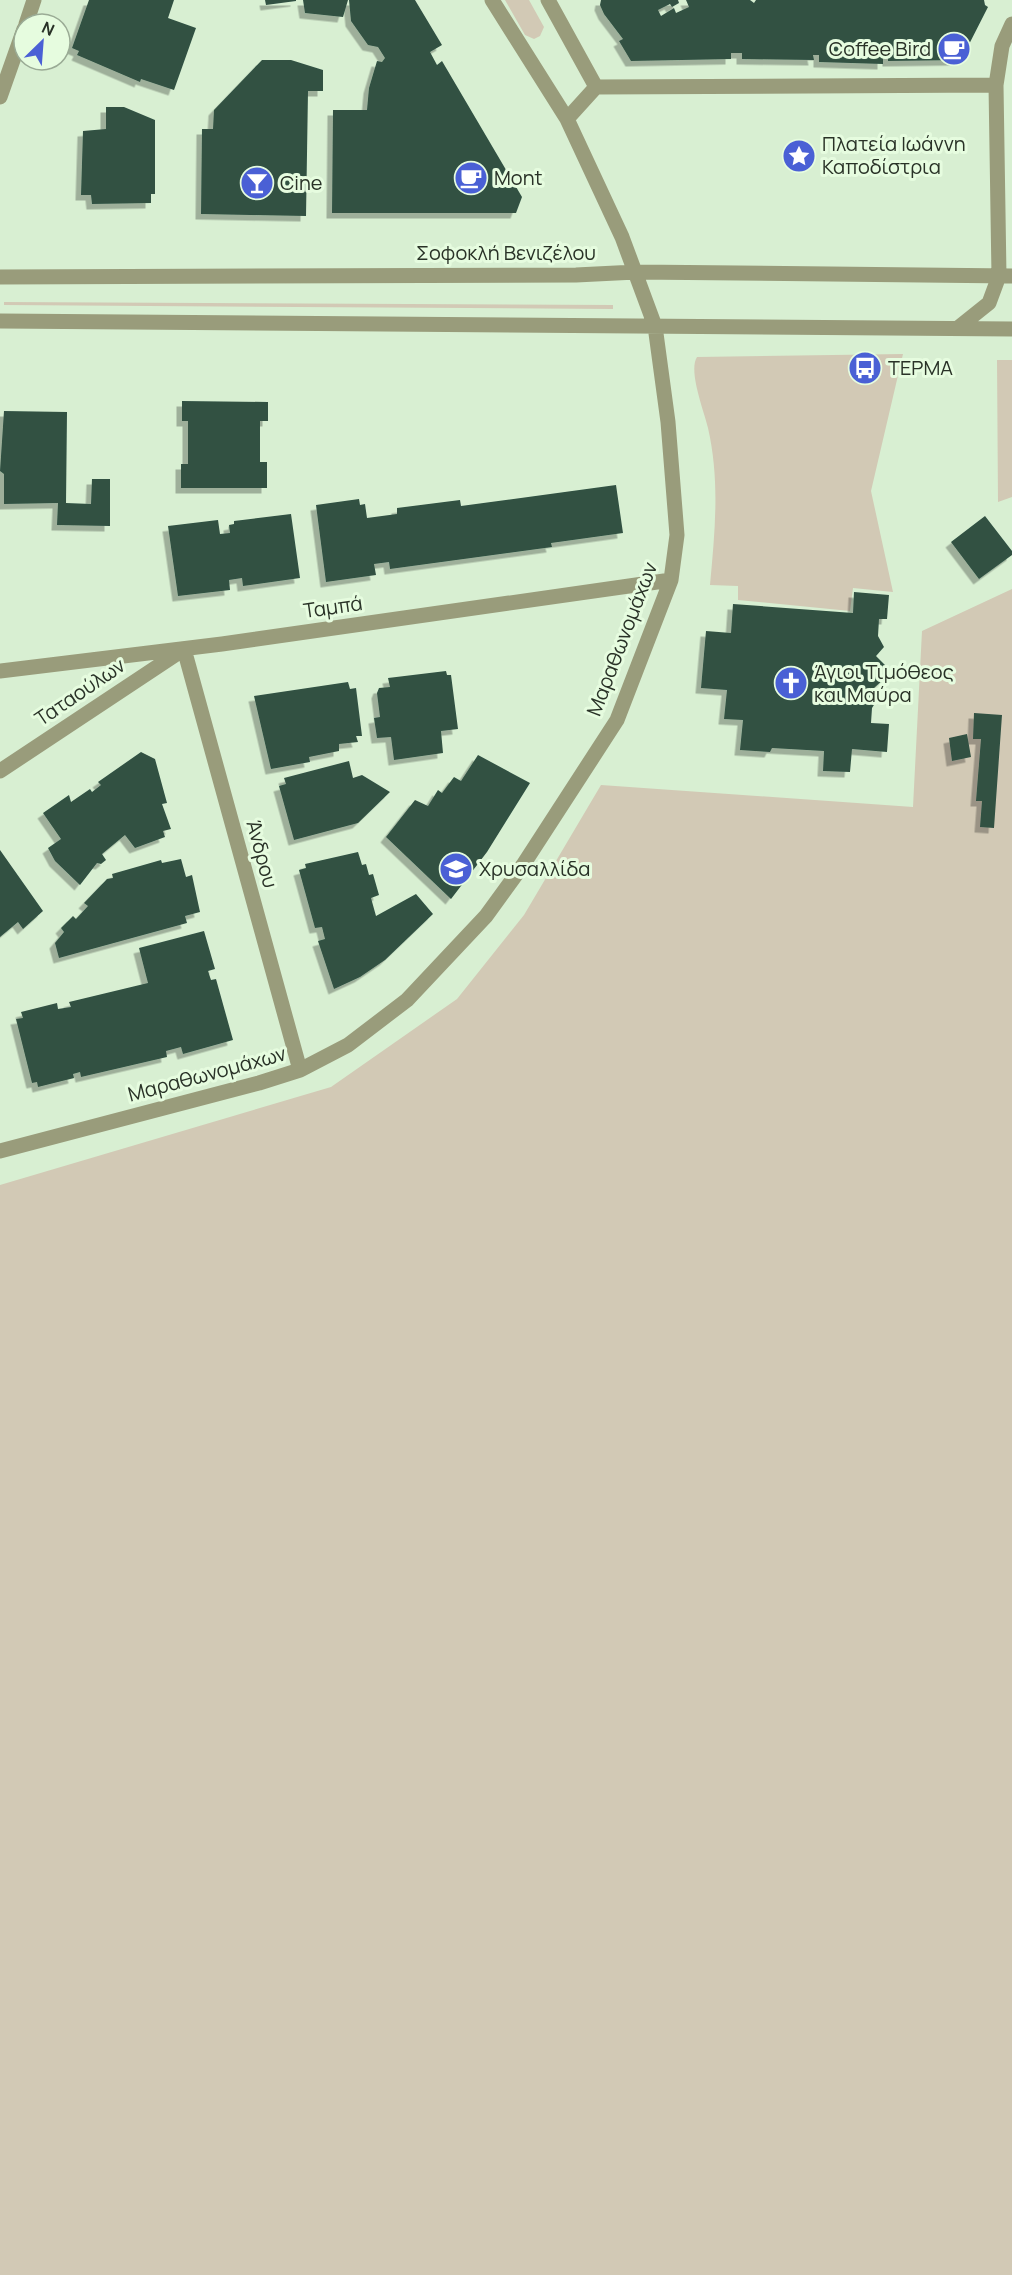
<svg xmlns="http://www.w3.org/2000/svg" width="1012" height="2275" viewBox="0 0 1012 2275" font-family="Manrope,sans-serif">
<defs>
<filter id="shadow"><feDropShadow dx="-5.5" dy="5.5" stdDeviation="0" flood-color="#0004"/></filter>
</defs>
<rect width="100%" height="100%" fill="#d8efd2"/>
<path fill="#d2c9b5" d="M 505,0 L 529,0 L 544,27 L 540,36 L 534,39 L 525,35 Z
M 4,302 L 613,305 L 613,309 L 4,305 Z
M 903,354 L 871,491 L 893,592 L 853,588 L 850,611 L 738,600 L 738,586 L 710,585 C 715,531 720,481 708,428 C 704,411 688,371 697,357 Z
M 997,360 L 1012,360 L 1012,497 L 998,502 Z
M 1012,589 L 1012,2275 L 0,2275 L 0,1185 L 331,1087 L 457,999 L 524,915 L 601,785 L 913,807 L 922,631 Z"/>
<path fill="#305143" filter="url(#shadow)" d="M 89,0 L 174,0 L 168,18 L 196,28 L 174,90 L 141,79 L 140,82 L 77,55 L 79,51 L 72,48 Z
M 265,0 L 296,0 L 296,1 L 266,5 Z
M 303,0 L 348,0 L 343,17 L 305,13 Z
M 349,0 L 415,0 L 442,45 L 430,52 L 437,65 L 442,61 L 522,197 L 516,213 L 332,213 L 333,110 L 367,110 L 369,88 L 377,61 L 382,62 L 385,58 L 378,47 L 368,45 L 351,21 Z
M 601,0 L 678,0 L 679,3 L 672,7 L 670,4 L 658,10 L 661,16 L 674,8 L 676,13 L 689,7 L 686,0 L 750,0 L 754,3 L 756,0 L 984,0 L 985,5 L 988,7 L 961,60 L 888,61 L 888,54 L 883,53 L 883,64 L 819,62 L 819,55 L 813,55 L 814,60 L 742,59 L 742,53 L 731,53 L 731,59 L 631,61 L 619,41 L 623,39 L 604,14 L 600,5 Z
M 262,60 L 291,60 L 323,70 L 323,91 L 308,91 L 306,216 L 201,214 L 202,129 L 213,129 L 214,110 Z
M 106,107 L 124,107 L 155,120 L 155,194 L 151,194 L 151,203 L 92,204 L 91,195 L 81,195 L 83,131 L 106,129 Z
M 182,401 L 268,402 L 268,421 L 260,421 L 260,462 L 267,462 L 267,488 L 181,488 L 181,464 L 188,464 L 188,421 L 182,421 Z
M 4,411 L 67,412 L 66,503 L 91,504 L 92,479 L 110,479 L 110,526 L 57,525 L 58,503 L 4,504 L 4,474 L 0,471 Z
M 616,485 L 623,533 L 551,543 L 552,547 L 390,569 L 389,562 L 374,564 L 376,575 L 326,582 L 316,505 L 359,499 L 360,505 L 365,504 L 367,518 L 397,514 L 397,508 L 460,500 L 461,506 Z
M 291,514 L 300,578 L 243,586 L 242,578 L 229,580 L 230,590 L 178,596 L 168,526 L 218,520 L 220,534 L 230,533 L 229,525 L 234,524 L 234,521 Z
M 985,516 L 1012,551 L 1012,555 L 979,579 L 951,542 Z
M 854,592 L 889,595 L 887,619 L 879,619 L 878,636 L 884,647 L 876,656 L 885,665 L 885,678 L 874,688 L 879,697 L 872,708 L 871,723 L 889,724 L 887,752 L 852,749 L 850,772 L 823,771 L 824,751 L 772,748 L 770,752 L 740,750 L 743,720 L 724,719 L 727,690 L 701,688 L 706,631 L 731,633 L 733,604 L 853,613 Z
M 446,671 L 447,675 L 451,675 L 458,729 L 441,731 L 443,753 L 394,760 L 391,737 L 377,738 L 374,718 L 380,717 L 377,693 L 379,688 L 390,687 L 388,678 Z
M 348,682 L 350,689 L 356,688 L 362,736 L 356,736 L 358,742 L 339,744 L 339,751 L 309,757 L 310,762 L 271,769 L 254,696 Z
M 974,713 L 1002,715 L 994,828 L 980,827 L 982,801 L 976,801 L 981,739 L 973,739 Z
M 967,734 L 971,757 L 952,761 L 949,738 Z
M 141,752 L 155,759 L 167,803 L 162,804 L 171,829 L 163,831 L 165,837 L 135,848 L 125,835 L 102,854 L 106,860 L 101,864 L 97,863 L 80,885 L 55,861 L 48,848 L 61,839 L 43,813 L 69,795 L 71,802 L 90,789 L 92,792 L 101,785 L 98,782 Z
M 478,755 L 530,783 L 487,852 L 451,899 L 386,837 L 415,800 L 428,806 L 438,790 L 442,793 L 454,777 L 461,781 Z
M 349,761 L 353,778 L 362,775 L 390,792 L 358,823 L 294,840 L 279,786 L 286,784 L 284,778 Z
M 0,850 L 43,911 L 23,929 L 18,922 L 0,937 Z
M 358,852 L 362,865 L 366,864 L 369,875 L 373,874 L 379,895 L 371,898 L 376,916 L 416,894 L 433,914 L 385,960 L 360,977 L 334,989 L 318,941 L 325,939 L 322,927 L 315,928 L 299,870 L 306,868 L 305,864 Z
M 181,859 L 186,877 L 192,875 L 200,912 L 185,916 L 187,923 L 59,958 L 55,943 L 64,932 L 61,928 L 73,916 L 76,919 L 88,906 L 84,903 L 107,879 L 113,878 L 112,874 L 161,860 L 162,863 Z
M 204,931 L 215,969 L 208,971 L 211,980 L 216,979 L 233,1040 L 183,1054 L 181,1047 L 166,1051 L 167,1057 L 81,1077 L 80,1072 L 73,1074 L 74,1078 L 38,1087 L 37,1082 L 32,1083 L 16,1019 L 23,1018 L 21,1012 L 57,1003 L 58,1009 L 71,1007 L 69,1002 L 148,983 L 139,948 Z"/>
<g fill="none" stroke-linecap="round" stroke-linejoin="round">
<path stroke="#999c7b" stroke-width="15" d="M 548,0 L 596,87
M 26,24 L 34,0
M 0,97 L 24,29
M 567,119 L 596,87 L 996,85
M 0,277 L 576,275 L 636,272 L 1012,276
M 0,321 L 1012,329
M 959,327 L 989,303 L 999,276 L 996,85 L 1002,46 L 1012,24
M 184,649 L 300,1070
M 0,671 L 222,644 L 671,580
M 0,771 L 181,651
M 0,1151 L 259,1083 L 300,1070 L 348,1045 L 407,1000 L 486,916 L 523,865 L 617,720 L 671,580 L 677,535 L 668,422 L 655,326 L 622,237 L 567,119 L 492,0"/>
</g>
<defs>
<symbol id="cafe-disc" viewBox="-11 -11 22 22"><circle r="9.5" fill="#4a60d5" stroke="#e6fcdf"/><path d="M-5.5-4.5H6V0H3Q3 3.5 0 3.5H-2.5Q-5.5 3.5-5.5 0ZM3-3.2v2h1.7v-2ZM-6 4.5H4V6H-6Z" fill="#fff"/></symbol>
<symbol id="sight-disc" viewBox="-11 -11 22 22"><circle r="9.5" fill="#4a60d5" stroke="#e6fcdf"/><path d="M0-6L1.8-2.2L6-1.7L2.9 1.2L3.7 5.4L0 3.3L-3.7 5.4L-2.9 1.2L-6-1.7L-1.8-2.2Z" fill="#fff"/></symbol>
<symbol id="bar-disc" viewBox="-11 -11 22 22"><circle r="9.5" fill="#4a60d5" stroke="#e6fcdf"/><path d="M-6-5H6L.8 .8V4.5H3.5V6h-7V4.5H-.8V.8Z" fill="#fff"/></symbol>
<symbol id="bus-disc" viewBox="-11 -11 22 22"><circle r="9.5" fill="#4a60d5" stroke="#e6fcdf"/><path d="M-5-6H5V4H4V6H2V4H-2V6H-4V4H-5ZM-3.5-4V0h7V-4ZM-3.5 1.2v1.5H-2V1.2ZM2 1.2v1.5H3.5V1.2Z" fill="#fff"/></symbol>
<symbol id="church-disc" viewBox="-11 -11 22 22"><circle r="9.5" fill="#4a60d5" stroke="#e6fcdf"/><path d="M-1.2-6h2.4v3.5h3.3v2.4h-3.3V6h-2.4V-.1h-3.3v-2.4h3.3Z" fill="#fff"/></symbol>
<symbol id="school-disc" viewBox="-11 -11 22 22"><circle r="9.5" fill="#4a60d5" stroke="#e6fcdf"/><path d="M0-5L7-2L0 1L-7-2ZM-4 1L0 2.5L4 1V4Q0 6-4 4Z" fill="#fff"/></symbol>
</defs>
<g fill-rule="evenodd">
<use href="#cafe-disc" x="935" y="30" width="38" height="38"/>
<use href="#sight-disc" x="780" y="137" width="38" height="38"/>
<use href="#cafe-disc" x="452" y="159" width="38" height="38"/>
<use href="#bar-disc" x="238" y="164" width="38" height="38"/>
<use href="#bus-disc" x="846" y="349" width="38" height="38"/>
<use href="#church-disc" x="772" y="664" width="38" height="38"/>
<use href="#school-disc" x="437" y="850" width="38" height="38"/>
</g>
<g text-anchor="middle" stroke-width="6" stroke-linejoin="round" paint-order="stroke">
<g font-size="20" fill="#293227" stroke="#e6fcdf" text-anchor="start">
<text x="931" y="56" text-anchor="end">Coffee Bird</text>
<text x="822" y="151">Πλατεία Ιωάννη<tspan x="822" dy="23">Καποδίστρια</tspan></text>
<text x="494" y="185">Mont</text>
<text x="280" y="190">Cine</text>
<text x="888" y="375">ΤΕΡΜΑ</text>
<text x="814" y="679">Άγιοι Τιμόθεος<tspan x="814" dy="23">και Μαύρα</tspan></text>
<text x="479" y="876">Χρυσαλλίδα</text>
</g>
<g font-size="20" fill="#293227" stroke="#e6fcdf">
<text x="506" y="260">Σοφοκλή Βενιζέλου</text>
<text transform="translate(333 607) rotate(-8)" y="7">Ταμπά</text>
<text transform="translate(622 639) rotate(-69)" y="7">Μαραθωνομάχων</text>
<text transform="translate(80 692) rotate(-34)" y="7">Ταταούλων</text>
<text transform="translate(262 854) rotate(75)" y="7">Άνδρου</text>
<text transform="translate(207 1074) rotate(-15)" y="7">Μαραθωνομάχων</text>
</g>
</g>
<g transform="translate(42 42) rotate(25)"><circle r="28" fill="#e6fcdf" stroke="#9aab95" stroke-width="1.5"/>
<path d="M0-4.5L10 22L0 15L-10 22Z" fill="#4a60d5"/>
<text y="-9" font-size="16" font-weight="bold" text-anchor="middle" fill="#293227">N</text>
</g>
</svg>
